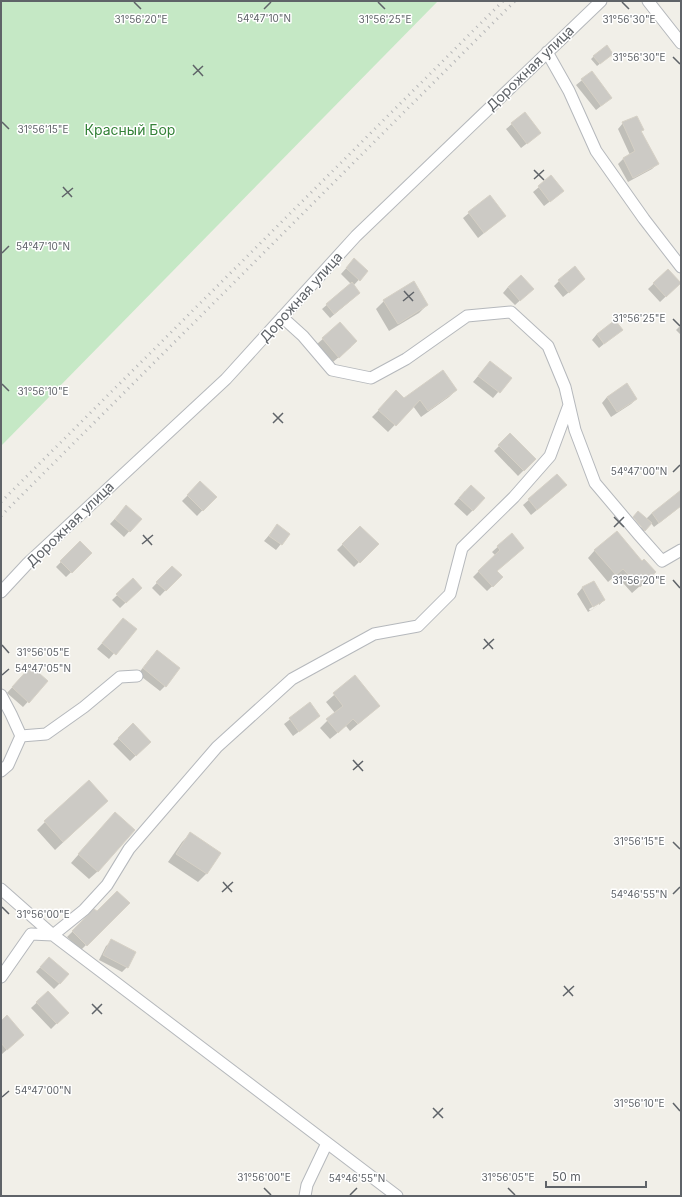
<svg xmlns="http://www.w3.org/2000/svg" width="682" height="1197" viewBox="0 0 682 1197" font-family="Inter,sans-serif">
<rect width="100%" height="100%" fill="#f1efe8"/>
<path fill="#c5e8c5" d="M 1,1 L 438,1 L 1,446 Z"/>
<path fill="#0003" d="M 594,56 L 610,56 L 597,66 L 591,59 Z
M 591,73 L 605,103 L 596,110 L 576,85 Z
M 525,113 L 534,138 L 521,148 L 506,129 Z
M 623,123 L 643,130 L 641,132 L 657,164 L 652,169 L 628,182 L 618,164 L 623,159 L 630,155 L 618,129 Z
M 551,177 L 557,196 L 544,206 L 533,192 Z
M 469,213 L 505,216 L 478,238 L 463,218 Z
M 349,265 L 367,271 L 353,286 L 355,297 L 330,318 L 322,309 L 351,284 L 341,274 Z
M 668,270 L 680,283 L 660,302 L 648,289 Z
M 559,281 L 579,284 L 563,297 L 554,286 Z
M 508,287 L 527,294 L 515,305 L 503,293 Z
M 384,301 L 427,305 L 419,313 L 389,331 L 376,309 Z
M 340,324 L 351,347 L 333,362 L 317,344 Z
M 681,325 L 681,335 L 676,330 Z
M 621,330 L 599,348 L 592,340 L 597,334 Z
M 490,362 L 510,378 L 493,398 L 473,382 Z
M 627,385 L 636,399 L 631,404 L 611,417 L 602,403 L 607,397 Z
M 456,390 L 449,397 L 421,417 L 413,406 L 388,432 L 372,417 L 390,399 L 404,399 Z
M 510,435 L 535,459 L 518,476 L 494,451 Z
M 557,475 L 560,491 L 531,515 L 523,505 Z
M 200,483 L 215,497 L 197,516 L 182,501 Z
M 465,491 L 473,510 L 467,516 L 454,504 Z
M 681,493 L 681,506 L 654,527 L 651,523 L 639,536 L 628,523 L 632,518 L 641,528 L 642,527 L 633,517 L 638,512 L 646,519 L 652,513 Z
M 121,512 L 140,519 L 124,537 L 110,524 Z
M 277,526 L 289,534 L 276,550 L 264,541 Z
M 360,527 L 377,544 L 354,567 L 337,550 Z
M 512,534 L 496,571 L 502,577 L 487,591 L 473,577 L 495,555 L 492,552 Z
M 80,542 L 91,553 L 66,577 L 56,567 Z
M 595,550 L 648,579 L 632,593 L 616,575 L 608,582 L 588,558 Z
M 172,567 L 180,575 L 160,596 L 152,588 Z
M 133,580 L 141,588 L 120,608 L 112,600 Z
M 593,582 L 604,600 L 599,605 L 599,603 L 589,609 L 590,611 L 599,605 L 588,612 L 577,594 L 582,588 Z
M 123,619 L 135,629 L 109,659 L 97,649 Z
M 152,656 L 165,686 L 160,691 L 138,674 Z
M 26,672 L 47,681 L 23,707 L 7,693 Z
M 355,677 L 379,706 L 350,731 L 346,726 L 330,739 L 320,728 L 335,713 L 326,702 Z
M 310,704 L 313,721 L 293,736 L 284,724 Z
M 133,725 L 150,742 L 130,761 L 113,744 Z
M 107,801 L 55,850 L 37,830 L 45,822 Z
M 107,822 L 98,871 L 89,879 L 71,863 Z
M 190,834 L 220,853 L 206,874 L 198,882 L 168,862 L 182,842 Z
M 128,903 L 81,950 L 67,937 L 94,910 L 97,913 Z
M 112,941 L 127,967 L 122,972 L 99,960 L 106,946 Z
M 44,963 L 60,983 L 54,989 L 36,972 Z
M 48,992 L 67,1013 L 51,1029 L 31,1008 Z
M 1,1022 L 18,1040 L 2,1054 L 1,1054 Z"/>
<path fill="#cccac5" stroke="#d6d1c6" d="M 607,45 L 613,54 L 600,64 L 593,56 Z
M 592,71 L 612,98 L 601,106 L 581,79 Z
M 525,112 L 541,133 L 527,144 L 511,123 Z
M 637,116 L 644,130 L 641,131 L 659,164 L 633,178 L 623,158 L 635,151 L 622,122 Z
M 551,175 L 564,191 L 550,202 L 538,186 Z
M 490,195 L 506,216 L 484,233 L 468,212 Z
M 354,258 L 368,271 L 360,281 L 346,268 Z
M 575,266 L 585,279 L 569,293 L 558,280 Z
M 668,269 L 681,283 L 666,297 L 653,283 Z
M 521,275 L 534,289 L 520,301 L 508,287 Z
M 414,281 L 428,305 L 398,324 L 383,300 Z
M 352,282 L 360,293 L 334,314 L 326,304 Z
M 615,320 L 623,330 L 604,344 L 597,334 Z
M 340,322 L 357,341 L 339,358 L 322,338 Z
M 490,361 L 512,378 L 500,393 L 478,376 Z
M 443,370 L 457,390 L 428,411 L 420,400 L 396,426 L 378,410 L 396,390 L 404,398 Z
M 627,383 L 637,399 L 617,412 L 607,397 Z
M 510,433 L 536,459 L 524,471 L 498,445 Z
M 557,474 L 567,485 L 537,510 L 528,499 Z
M 200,481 L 217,497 L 203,511 L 187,495 Z
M 471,485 L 485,498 L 473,511 L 459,498 Z
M 681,490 L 681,506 L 659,523 L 652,513 Z
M 126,505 L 142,519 L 130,532 L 115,519 Z
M 638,511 L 652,523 L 645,531 L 633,517 Z
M 277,524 L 290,534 L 282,545 L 269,536 Z
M 360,526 L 379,544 L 360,563 L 342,544 Z
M 617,531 L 642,561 L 644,559 L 656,572 L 640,587 L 623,569 L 616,575 L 594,550 Z
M 512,533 L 524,548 L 497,571 L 503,577 L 493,587 L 478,571 L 500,550 L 497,546 Z
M 80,541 L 92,553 L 72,573 L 60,561 Z
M 172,566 L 182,575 L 166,591 L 156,582 Z
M 133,578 L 142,588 L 126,603 L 116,594 Z
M 594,581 L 605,600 L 593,607 L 582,587 Z
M 123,618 L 137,629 L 116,655 L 102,643 Z
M 157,650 L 180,668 L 166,687 L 143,668 Z
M 31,666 L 48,681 L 29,703 L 12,687 Z
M 355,675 L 380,706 L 358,724 L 353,719 L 338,733 L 326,719 L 343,706 L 333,693 Z
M 310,702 L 320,716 L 299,732 L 289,718 Z
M 133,723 L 151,742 L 136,756 L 118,738 Z
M 89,780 L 108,801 L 63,842 L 44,821 Z
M 115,812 L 135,830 L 98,872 L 78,854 Z
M 190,832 L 221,853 L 207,874 L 176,854 Z
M 117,891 L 130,903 L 87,946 L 72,931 L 94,909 L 97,911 Z
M 111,939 L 136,952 L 128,968 L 103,955 Z
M 49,957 L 69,974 L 60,984 L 40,967 Z
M 48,991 L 69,1013 L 57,1024 L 36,1002 Z
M 7,1015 L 24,1035 L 7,1050 L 1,1043 L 1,1021 Z"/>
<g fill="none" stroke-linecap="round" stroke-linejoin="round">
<defs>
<path id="street" d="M 648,1 L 681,43
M 547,52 L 569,91 L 596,151 L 644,219 L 681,267
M 282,317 L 303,336 L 332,370 L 371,378 L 406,359 L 467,316 L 511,312 L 548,346 L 565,387 L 575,430 L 595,483 L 639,535 L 662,561 L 681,550
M 1,592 L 28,563 L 226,379 L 356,236 L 601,1
M 1,695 L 11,714 L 21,736 L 8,765 L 1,771
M 21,736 L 46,734 L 84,707 L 120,677 L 137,676
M 1,889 L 53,935 L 397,1196
M 1,977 L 31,934 L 53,935 L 84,910 L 107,885 L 129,849 L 217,747 L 292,679 L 374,634 L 418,626 L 450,594 L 462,548 L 514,497 L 550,456 L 569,405
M 305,1196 L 307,1185 L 327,1143"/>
</defs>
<use href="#street" stroke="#b5b8bc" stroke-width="13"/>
<use href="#street" stroke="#fff" stroke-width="11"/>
<path stroke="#b6b7b8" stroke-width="3" stroke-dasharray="1 5" stroke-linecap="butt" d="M 1,502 L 503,1
M 1,516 L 515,1"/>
</g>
<path fill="none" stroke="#5f6368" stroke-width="1.5" d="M 134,2 L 141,9M 378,2 L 385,9M 622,2 L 629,9M 264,9 L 271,2M 673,57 L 680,64M 193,65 L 203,76M 193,75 L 203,66M 2,122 L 9,129M 534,170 L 544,180M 534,179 L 544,170M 63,187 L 72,197M 62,197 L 73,188M 2,253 L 9,246M 404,291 L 413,301M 403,301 L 414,292M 673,319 L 680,326M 2,384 L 9,391M 273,413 L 283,423M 273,423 L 283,413M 673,472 L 680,465M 614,517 L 624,527M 614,527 L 624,517M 143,535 L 152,545M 142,544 L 153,535M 673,580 L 680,588M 484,639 L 493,649M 2,645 L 9,653M 483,649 L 494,639M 2,675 L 9,669M 353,760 L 363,771M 353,770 L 363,761M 673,842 L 680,849M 223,882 L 232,892M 222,892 L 233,882M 673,894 L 680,887M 2,907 L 9,914M 564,986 L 573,996M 563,996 L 574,986M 92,1004 L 102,1014M 92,1014 L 102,1004M 2,1097 L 9,1091M 673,1103 L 680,1111M 433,1108 L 443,1118M 433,1118 L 443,1108M 264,1188 L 271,1195M 508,1188 L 515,1195M 350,1195 L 357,1188"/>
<g text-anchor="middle" stroke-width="3" stroke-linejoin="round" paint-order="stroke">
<g font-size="14" fill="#5f6368" stroke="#fff">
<text transform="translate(530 68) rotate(-44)" y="5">Дорожная улица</text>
<text transform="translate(301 297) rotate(-48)" y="5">Дорожная улица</text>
<text transform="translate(70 524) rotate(-44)" y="5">Дорожная улица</text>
</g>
<g font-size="14" fill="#348238" stroke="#fff">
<text x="130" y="135">Красный Бор</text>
</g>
</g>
<g font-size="10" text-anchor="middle" fill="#5f6368" stroke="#fff" stroke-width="3" stroke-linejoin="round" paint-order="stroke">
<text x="264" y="22">54°47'10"N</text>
<text x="385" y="23">31°56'25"E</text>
<text x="629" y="23">31°56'30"E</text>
<text x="141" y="23">31°56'20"E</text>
<text x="639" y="61">31°56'30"E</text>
<text x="43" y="133">31°56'15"E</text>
<text x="43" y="250">54°47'10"N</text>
<text x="639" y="322">31°56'25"E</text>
<text x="43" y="395">31°56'10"E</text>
<text x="639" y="475">54°47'00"N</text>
<text x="639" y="584">31°56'20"E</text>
<text x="43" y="656">31°56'05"E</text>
<text x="43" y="672">54°47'05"N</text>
<text x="639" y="845">31°56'15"E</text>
<text x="639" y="898">54°46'55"N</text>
<text x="43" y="918">31°56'00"E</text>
<text x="43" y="1094">54°47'00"N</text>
<text x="639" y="1107">31°56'10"E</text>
<text x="264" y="1181">31°56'00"E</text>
<text x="508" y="1181">31°56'05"E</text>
<text x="357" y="1182">54°46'55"N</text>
</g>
<rect width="682" height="1197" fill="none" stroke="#5f6368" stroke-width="4"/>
<path d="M546 1181v6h100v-6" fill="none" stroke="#5f6368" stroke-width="2"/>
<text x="552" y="1181" font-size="12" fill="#5f6368" stroke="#ffffff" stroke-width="3" paint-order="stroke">50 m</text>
</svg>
